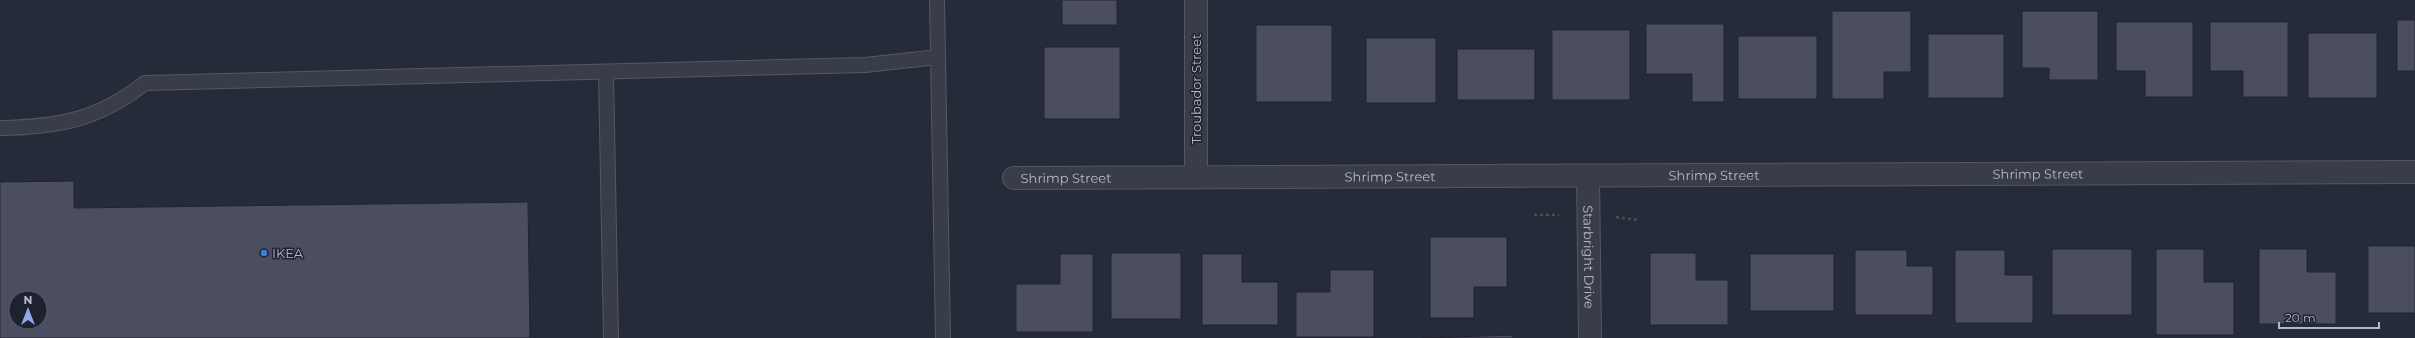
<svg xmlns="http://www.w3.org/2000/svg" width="2415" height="338" viewBox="0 0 2415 338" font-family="Montserrat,sans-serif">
<rect width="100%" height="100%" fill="#262b3a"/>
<path fill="#4a4e60" stroke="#202431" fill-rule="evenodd" d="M 1062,0 L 1117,0 L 1117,25 L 1062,25 Z
M 1832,11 L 1911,11 L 1911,72 L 1884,72 L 1884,99 L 1832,99 Z
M 2022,11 L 2098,11 L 2098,80 L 2049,80 L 2049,68 L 2022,68 Z
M 2397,20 L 2415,20 L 2415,71 L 2397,71 Z
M 2116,22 L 2193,22 L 2193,97 L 2145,97 L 2145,71 L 2116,71 Z
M 2210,22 L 2288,22 L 2288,97 L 2243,97 L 2243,71 L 2210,71 Z
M 1646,24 L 1724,24 L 1724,102 L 1692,102 L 1692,74 L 1646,74 Z
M 1256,25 L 1332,25 L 1332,102 L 1256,102 Z
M 1552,30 L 1630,30 L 1630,100 L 1552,100 Z
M 2308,33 L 2377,33 L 2377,98 L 2308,98 Z
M 1928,34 L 2004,34 L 2004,98 L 1928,98 Z
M 1738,36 L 1817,36 L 1817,99 L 1738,99 Z
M 1366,38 L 1436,38 L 1436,103 L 1366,103 Z
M 1044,47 L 1120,47 L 1120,119 L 1044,119 Z
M 1457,49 L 1535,49 L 1535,100 L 1457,100 Z
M 74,181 L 74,208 L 528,202 L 530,338 L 0,338 L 0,182 ZM 16,298 L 40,298 L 40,322 L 16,322 Z
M 1430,237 L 1507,237 L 1507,287 L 1474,287 L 1474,318 L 1430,318 Z
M 2368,246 L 2415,246 L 2415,313 L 2368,313 Z
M 2052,249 L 2132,249 L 2132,315 L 2052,315 Z
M 2156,249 L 2204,249 L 2204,282 L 2234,282 L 2234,335 L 2156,335 Z
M 2259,249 L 2307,249 L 2307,272 L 2336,272 L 2336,324 L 2259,324 Z
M 1855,250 L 1907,250 L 1907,266 L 1933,266 L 1933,315 L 1855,315 Z
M 1955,250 L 2005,250 L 2005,275 L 2033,275 L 2033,323 L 1955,323 Z
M 1111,253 L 1181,253 L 1181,319 L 1111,319 Z
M 1650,253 L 1696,253 L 1696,280 L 1728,280 L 1728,325 L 1650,325 Z
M 1060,254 L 1093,254 L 1093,332 L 1016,332 L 1016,284 L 1060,284 Z
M 1202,254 L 1242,254 L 1242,282 L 1278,282 L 1278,325 L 1202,325 Z
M 1750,254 L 1834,254 L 1834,311 L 1750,311 Z
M 1330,270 L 1374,270 L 1374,337 L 1296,337 L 1296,292 L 1330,292 Z
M 1513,335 L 1513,338 L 1423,338 Z"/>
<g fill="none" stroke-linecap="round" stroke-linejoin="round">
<defs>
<path id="service" d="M 937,0 L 943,338
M 606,72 L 611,338
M 0,128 C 58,127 98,120 145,83 L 865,65 L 938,57"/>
<g id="minor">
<path d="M 1196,0 L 1196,177"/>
<path id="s1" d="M 1588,176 L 1590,338"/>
<path id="s2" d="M 1014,178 L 2415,172"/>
</g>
</defs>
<use href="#service" stroke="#545865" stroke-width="16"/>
<use href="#minor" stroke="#545865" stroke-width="24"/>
<path stroke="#455358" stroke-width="2.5" stroke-dasharray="3 3" stroke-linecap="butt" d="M 1534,215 L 1559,215
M 1616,217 L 1638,220"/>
<use href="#service" stroke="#393d4a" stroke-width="14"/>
<use href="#minor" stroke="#393d4a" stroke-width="22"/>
</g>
<circle fill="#3f7fe0" stroke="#1e222f" stroke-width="1.5" cx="264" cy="253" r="4"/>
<g text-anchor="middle" stroke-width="3" stroke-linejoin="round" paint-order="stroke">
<g font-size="13" fill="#b5b8c6" stroke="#1e222f">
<text transform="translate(1196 89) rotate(-90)" y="5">Troubador Street</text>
<text dy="5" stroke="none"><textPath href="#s2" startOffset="1024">Shrimp Street</textPath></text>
<text dy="5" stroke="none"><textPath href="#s2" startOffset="700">Shrimp Street</textPath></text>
<text dy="5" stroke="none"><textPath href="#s2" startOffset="376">Shrimp Street</textPath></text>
<text dy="5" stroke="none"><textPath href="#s2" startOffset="52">Shrimp Street</textPath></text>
<text dy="5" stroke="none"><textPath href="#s1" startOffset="81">Starbright Drive</textPath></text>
</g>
<g font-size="13" fill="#b5b8c6" stroke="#1e222f" text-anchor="start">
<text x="272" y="258">IKEA</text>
</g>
</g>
<g transform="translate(28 310)"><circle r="19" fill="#1e222f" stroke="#5a5e6b"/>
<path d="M0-3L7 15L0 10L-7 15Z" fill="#93a7ed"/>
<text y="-6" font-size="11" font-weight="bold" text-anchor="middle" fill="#b5b8c6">N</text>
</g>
<path d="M2279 322v6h100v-6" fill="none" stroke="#b5b8c6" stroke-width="2"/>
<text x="2285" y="322" font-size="12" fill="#b5b8c6" stroke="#1e222f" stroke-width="3" paint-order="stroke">20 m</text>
</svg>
